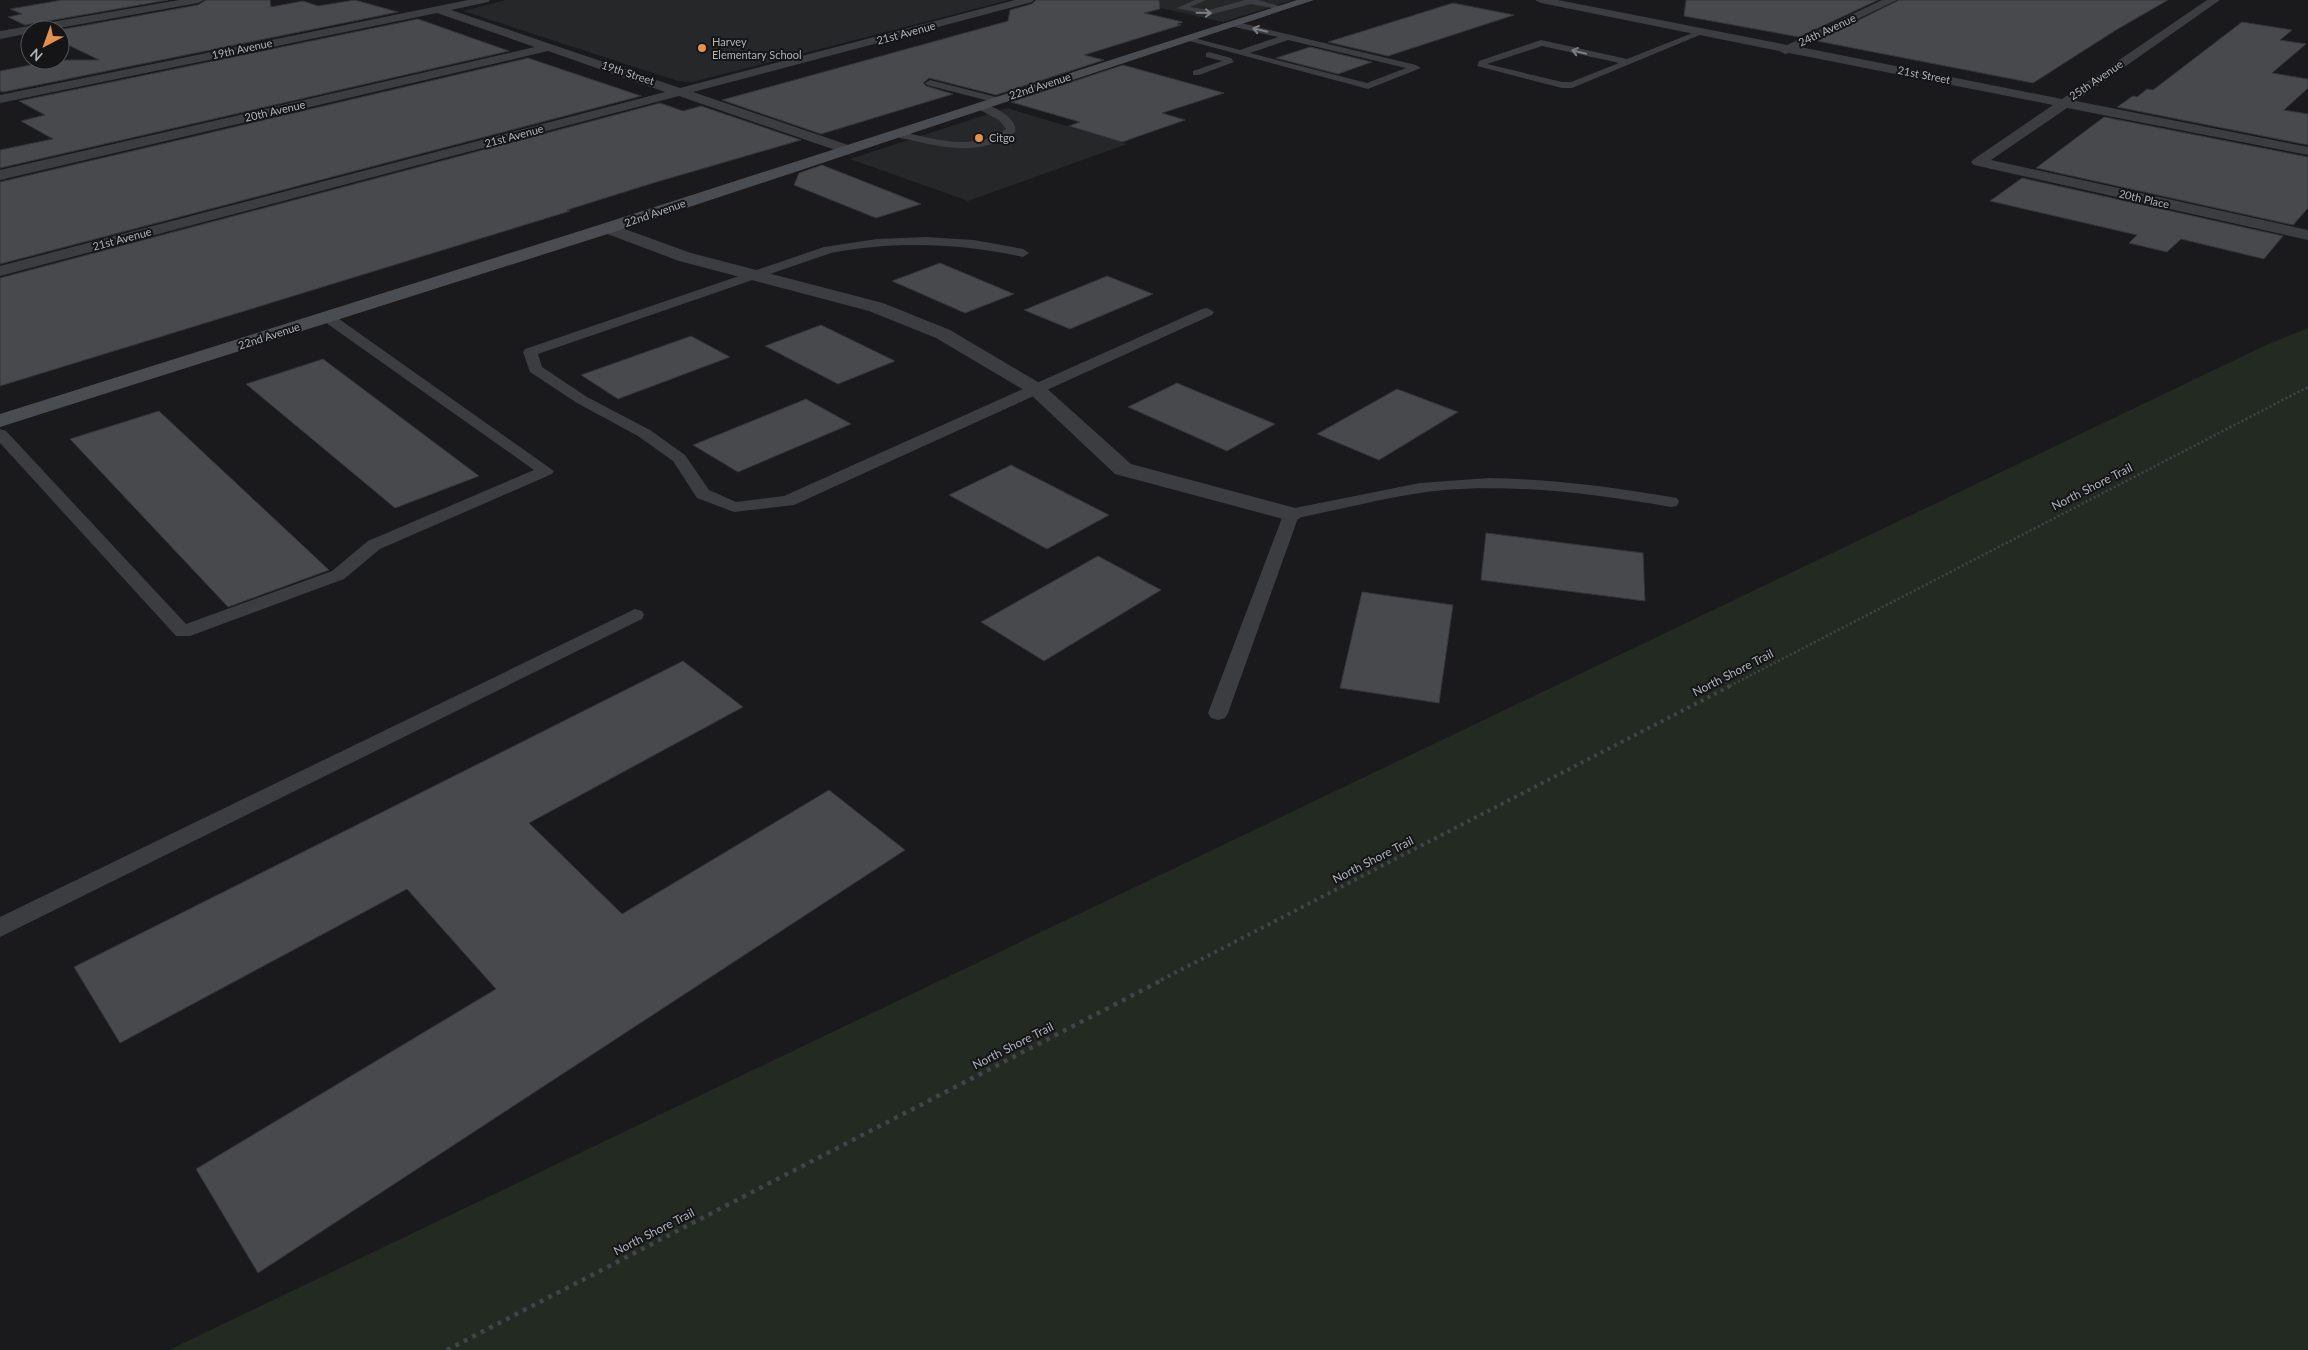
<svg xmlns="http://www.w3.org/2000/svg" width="2308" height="1350" viewBox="0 0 2308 1350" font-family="Lato,sans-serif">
<rect width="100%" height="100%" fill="#1a1a1c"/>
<path fill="#262729" d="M 506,0 L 1009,0 L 692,82 L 678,81 L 463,11 Z
M 1125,0 L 1292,0 L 1223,22 Z
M 1007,108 L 1127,144 L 968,201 L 850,159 Z"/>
<path fill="#222a22" d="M 2308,328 L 2308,1350 L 169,1350 L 2264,346 Z"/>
<path fill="#47494c" stroke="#343538" d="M 62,0 L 168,0 L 25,25 L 8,17 L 22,14 L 10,9 Z
M 206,0 L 270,0 L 271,7 L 303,1 L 318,6 L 355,0 L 398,12 L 3,92 L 0,91 L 0,71 L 56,60 L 99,60 L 60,41 L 59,30 L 198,5 Z
M 1036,0 L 1159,0 L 1160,9 L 1144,13 L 1183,22 L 1177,24 L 1181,25 L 1084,55 L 1104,60 L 996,95 L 929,78 L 923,83 L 926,86 L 953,94 L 821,134 L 722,100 L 1008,21 L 1010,10 L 1032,4 Z
M 1686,0 L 1878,0 L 1799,37 L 1684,16 Z
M 1899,0 L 2168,0 L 2116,30 L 2033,83 L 1817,41 Z
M 1453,3 L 1514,15 L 1388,56 L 1328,42 Z
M 418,19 L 509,51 L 0,168 L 0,150 L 53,139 L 21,121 L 45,115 L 19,101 Z
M 2242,22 L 2292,30 L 2280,40 L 2306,44 L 2272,73 L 2308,79 L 2308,88 L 2284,110 L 2308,114 L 2308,145 L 2117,107 L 2133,96 L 2137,97 L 2147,89 L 2153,90 Z
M 1310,47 L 1372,62 L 1338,74 L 1276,58 Z
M 528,58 L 641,96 L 0,264 L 0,182 Z
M 1123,65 L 1224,93 L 1162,113 L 1185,120 L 1122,142 L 1069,126 L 1080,122 L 1011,102 Z
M 660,103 L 683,111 L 701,106 L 801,140 L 653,183 L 567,210 L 570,211 L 0,386 L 0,278 Z
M 2104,117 L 2308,157 L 2308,208 L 2293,225 L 2036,168 Z
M 822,165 L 921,204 L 876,218 L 794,185 L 799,173 Z
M 2022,178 L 2283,236 L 2264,259 L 2181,239 L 2167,252 L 2129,243 L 2137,235 L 1990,201 Z
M 940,263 L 1014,294 L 965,313 L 892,281 Z
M 1107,276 L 1153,294 L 1070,329 L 1024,310 Z
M 821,325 L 895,361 L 838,384 L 765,346 Z
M 691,336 L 730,357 L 618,399 L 581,375 Z
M 323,359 L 479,476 L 395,508 L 246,384 Z
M 1177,383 L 1275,424 L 1227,451 L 1128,407 Z
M 1397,389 L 1458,412 L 1379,460 L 1317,434 Z
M 806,399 L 851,424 L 738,472 L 693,445 Z
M 159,411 L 329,570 L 228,607 L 70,439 Z
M 1011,465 L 1109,515 L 1047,549 L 949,495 Z
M 1486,533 L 1643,553 L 1645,601 L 1481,580 Z
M 1098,556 L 1161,590 L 1044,661 L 981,622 Z
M 1362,592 L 1453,605 L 1439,703 L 1340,688 Z
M 683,661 L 743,707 L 529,823 L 622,914 L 829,790 L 905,850 L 258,1273 L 196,1169 L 496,989 L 407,889 L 120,1043 L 74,967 Z"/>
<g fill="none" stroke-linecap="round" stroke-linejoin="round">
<path stroke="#414448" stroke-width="2.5" stroke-dasharray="2 2.5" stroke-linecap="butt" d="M 1730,686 L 2308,387"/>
<path stroke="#414448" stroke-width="4" stroke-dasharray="3 4.5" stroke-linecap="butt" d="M 1161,980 L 1732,685"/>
<path stroke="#414448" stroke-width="4.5" stroke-dasharray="4 5.5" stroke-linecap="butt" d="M 447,1350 L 1164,979"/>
<path fill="#3b3d41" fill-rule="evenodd" d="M 1195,0 L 1206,0 L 1190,7 L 1209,10 L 1245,0 L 1258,0 L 1286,8 L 1282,10 L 1251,4 L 1209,15 L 1177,8 Z
M 1233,21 L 1416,65 L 1421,68 L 1368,89 L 1182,39 L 1186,36 L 1240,50 L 1278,37 L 1230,26 L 1229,24 ZM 1288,40 L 1406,68 L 1367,83 L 1250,53 Z
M 1700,30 L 1707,32 L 1572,88 L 1562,88 L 1477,66 L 1479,61 L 1541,40 L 1627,59 ZM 1542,46 L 1619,63 L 1571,82 L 1562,82 L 1487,64 Z
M 1209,52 L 1231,58 L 1234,62 L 1199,75 L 1193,75 L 1193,71 L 1222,61 L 1206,57 L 1206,53 Z
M 930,80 L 1000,98 L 1002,100 L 997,103 L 927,85 L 925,83 Z
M 976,104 C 989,102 1019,118 1015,132 C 984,155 950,149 915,141 C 907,139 895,138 890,133 L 895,130 C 931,138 973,153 1006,129 L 999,120 L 976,108 Z
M 926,237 L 974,240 L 1023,249 L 1029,253 L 1023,257 C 958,243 896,241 831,253 L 538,354 L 542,367 L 587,397 L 650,430 L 685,455 L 709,490 L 736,502 L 784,496 L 1202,309 L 1207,308 L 1214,312 L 1212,315 L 794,505 L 734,512 L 697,498 L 673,461 L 638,436 L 577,403 L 530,372 L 523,352 L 525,349 L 824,247 L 877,239 Z
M 327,313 L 332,314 L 554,471 L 552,474 L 380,549 L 344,579 L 190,636 L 176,636 L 0,443 L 0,429 L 6,431 L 186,624 L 332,571 L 368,541 L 534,470 L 322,320 L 320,317 L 322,314 Z
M 1489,478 C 1550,479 1611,487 1671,497 L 1677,498 L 1679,502 L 1677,506 L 1671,507 C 1596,494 1520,484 1444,490 C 1395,495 1347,508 1298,518 L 1228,713 L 1225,718 L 1218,720 L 1211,718 L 1208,713 L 1285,510 L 1420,483 Z
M 635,609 L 642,611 L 644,615 L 642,619 L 0,937 L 0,917 Z"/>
<path fill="#3b3d41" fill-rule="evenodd" d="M 179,0 L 204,0 L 198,3 L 48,30 L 30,30 L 30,33 L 0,39 L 0,31 Z
M 468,0 L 490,0 L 488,2 L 451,10 L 680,88 L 1015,0 L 1034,0 L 1032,2 L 693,92 L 851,146 L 853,149 L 851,152 L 841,152 L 679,96 L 0,276 L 0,266 L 665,92 L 548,51 L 0,180 L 0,170 L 535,47 L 437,13 L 0,103 L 0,95 Z
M 1535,0 L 1558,0 L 1787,45 L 1882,0 L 1897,0 L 1800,47 L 2062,99 L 2207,0 L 2220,0 L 2076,101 L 2308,147 L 2308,155 L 2067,108 L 1991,160 L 2308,230 L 2308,240 L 1974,165 L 1971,162 L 1974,159 L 2053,105 L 1789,53 L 1785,54 L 1779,51 L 1541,3 Z
M 608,223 L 691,253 L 883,303 L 950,330 L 1043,385 L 1131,464 L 1299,509 L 1303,514 L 1299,519 L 1291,521 L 1115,474 L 1029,393 L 936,338 L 869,311 L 679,261 L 602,232 L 600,228 L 602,224 Z"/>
<path fill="#494d51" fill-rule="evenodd" d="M 1297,0 L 1314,0 L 614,232 L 0,427 L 0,414 L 602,224 Z"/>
</g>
<defs><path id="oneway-shaft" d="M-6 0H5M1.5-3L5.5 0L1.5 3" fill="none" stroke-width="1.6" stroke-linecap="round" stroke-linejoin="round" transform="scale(1.25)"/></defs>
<g stroke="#7a7e84">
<use href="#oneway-shaft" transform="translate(1204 13) rotate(1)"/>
<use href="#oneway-shaft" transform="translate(1260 30) rotate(-167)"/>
<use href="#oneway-shaft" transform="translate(1579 52) rotate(-167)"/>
</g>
<g fill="#e59149" stroke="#151517" stroke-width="2">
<circle cx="702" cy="48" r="5"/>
<circle cx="979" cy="138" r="5"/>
</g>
<g text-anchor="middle" stroke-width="4" stroke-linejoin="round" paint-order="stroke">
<g font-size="11" fill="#adb4ba" stroke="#151517">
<text transform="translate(1827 30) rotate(-25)" y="4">24th Avenue</text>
<text transform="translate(906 33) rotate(-15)" y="4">21st Avenue</text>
<text transform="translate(242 49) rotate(-12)" y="4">19th Avenue</text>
<text transform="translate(628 73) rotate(18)" y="4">19th Street</text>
<text transform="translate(1924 75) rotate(11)" y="4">21st Street</text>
<text transform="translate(2096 80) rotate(-34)" y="4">25th Avenue</text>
<text transform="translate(1040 86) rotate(-18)" y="4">22nd Avenue</text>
<text transform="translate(275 111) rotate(-13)" y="4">20th Avenue</text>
<text transform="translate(514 136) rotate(-15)" y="4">21st Avenue</text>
<text transform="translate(2144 199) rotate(13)" y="4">20th Place</text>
<text transform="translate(655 213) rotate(-19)" y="4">22nd Avenue</text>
<text transform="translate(122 239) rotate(-15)" y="4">21st Avenue</text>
<text transform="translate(269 336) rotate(-18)" y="4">22nd Avenue</text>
</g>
<g font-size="11" fill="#adb4ba" stroke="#151517" text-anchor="start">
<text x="712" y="46">Harvey<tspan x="712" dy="13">Elementary School</tspan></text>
<text x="989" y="142">Citgo</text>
</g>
<g font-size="12" fill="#adb4ba" stroke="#151517">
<text transform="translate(2092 487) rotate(-27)" y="4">North Shore Trail</text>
<text transform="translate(1733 673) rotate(-27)" y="4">North Shore Trail</text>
<text transform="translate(1373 860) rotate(-27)" y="4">North Shore Trail</text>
<text transform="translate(1013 1046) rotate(-27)" y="4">North Shore Trail</text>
<text transform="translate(654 1232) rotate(-27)" y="4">North Shore Trail</text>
</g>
</g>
<g transform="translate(45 45) rotate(221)"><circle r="24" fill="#151517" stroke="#525558"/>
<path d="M0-4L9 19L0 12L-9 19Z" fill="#e59149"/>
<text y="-8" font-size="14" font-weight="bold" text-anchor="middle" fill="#adb4ba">N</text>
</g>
</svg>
